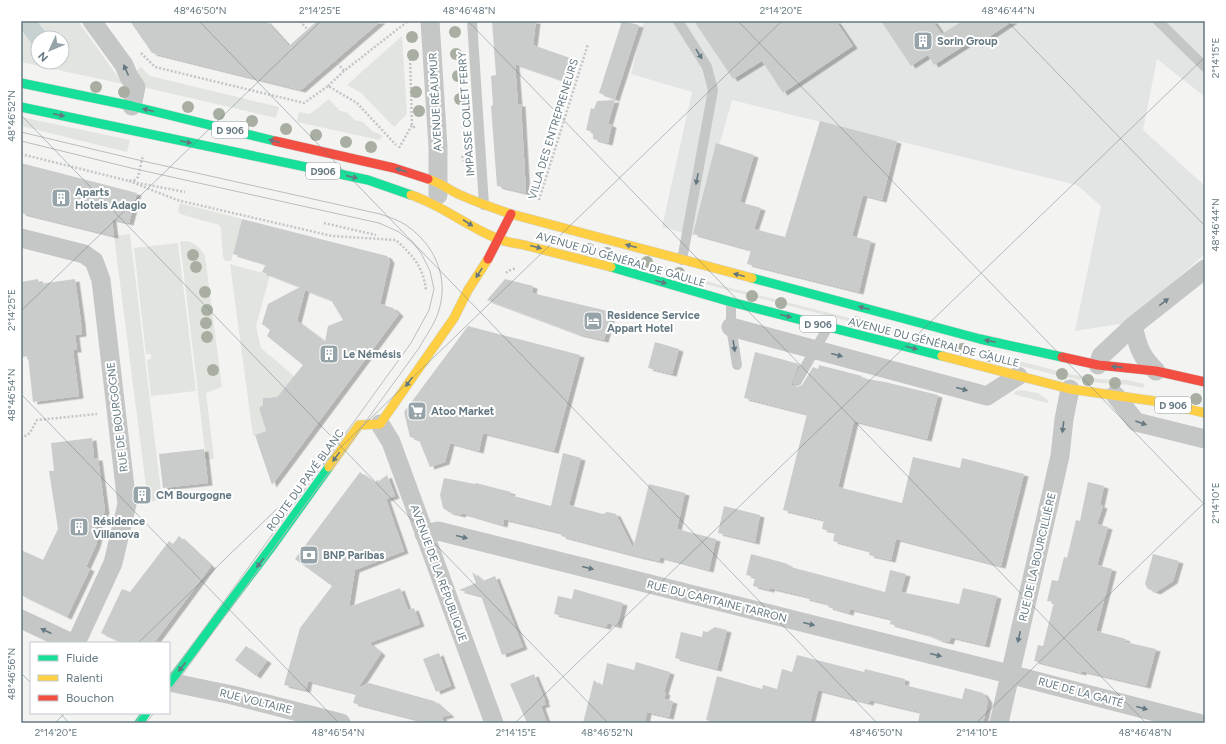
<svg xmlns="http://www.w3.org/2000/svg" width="1226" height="744" viewBox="0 0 1226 744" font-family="Figtree,sans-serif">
<defs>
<filter id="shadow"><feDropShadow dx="4.5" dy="2.5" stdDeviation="0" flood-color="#0004"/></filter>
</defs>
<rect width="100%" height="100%" fill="#f3f3f1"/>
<path fill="#e3e4e4" d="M 644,21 L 1205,21 L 1205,97 L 1157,59 L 1143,130 L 1205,186 L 1205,254 L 1126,323 L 1075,331 L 1101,206 L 1077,185 L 732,100 L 694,236 L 662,227 L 692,92 L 631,74 Z"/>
<path fill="#e2e5df" d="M 37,21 L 78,21 L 123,84 L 21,62 L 21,29 L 35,49 L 38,47 L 38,62 L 62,62 L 62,38 L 50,38 Z
M 933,21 L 963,21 L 942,34 Z
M 402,36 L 407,114 L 394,127 L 361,93 L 347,85 Z
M 141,67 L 150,76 L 279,107 L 276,118 L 147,88 L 134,73 Z
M 329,99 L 340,111 L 346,112 L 355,120 L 363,122 L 372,131 L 383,136 L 379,140 L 297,122 L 299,112 L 310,114 Z
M 21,117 L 130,140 L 127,152 L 21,126 Z
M 180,203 L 242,219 L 231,261 L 225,261 L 223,257 L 221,228 L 219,225 L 180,214 L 178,210 Z
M 130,234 L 162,500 L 148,502 L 114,236 Z
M 543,234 L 651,261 L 700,279 L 734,289 L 1070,374 L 1099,379 L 1127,380 L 1145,384 L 1143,388 L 1129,385 L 1090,382 L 1056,375 L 697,282 L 651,266 L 541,239 Z
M 186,241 C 194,242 201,248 205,256 L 222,387 L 206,393 L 214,459 L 206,460 L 180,242 Z
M 178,243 L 196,391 L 151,396 L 147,360 L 151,359 L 151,354 L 146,354 L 134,248 Z
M 230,264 L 270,275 L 256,326 L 261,348 L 294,376 L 277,397 L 263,398 L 263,405 L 259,408 L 266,431 L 253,436 Z
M 1021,390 L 1038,393 L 1049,401 L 1047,403 L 1013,394 L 1016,391 Z"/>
<path fill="#c6d1d2" d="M 21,21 L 37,21 L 50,38 L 38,38 L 38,47 L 35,49 L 21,29 Z"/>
<path fill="#cacccc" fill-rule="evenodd" filter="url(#shadow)" d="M 130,21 L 266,21 L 289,46 L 317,21 L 381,21 L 301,90 L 152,53 Z
M 492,21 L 536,21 L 533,45 L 570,58 L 562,80 L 515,64 L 518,104 L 521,104 L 526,193 L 497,186 L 491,106 L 493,105 L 491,76 L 496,75 Z
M 622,21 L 639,25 L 615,99 L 599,93 Z
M 694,21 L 836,21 L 853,46 L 783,93 L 762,61 L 733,79 Z
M 881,21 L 933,21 L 942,34 L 961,22 L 960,21 L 1013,21 L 977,45 L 973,40 L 934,65 L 928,55 L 911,66 Z
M 615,100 L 608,124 L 612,125 L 608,143 L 593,139 L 593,132 L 586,130 L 591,108 L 594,109 L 597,101 Z
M 820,121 L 897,141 L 882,200 L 863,195 L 852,236 L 871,241 L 859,292 L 747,264 L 751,250 L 693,234 L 716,143 L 754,155 L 740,202 L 761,208 L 754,229 L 785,237 Z
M 21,163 L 137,193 L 129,223 L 112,219 L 114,236 L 21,213 Z
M 242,219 L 387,256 L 390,261 L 380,304 L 393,308 L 399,314 L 272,485 L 255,435 L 266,431 L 259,408 L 263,405 L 263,398 L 277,397 L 303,365 L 267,336 L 270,330 L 262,324 L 268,304 L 300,287 L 262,272 L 266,264 L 233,254 ZM 305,290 L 331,300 L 343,320 L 328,326 L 325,342 L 297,321 Z
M 38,279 L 39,284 L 75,279 L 81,322 L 82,334 L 75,335 L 77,350 L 73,350 L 79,396 L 33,402 L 28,356 L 23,357 L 21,338 L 21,282 Z
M 505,279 L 533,286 L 532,293 L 612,312 L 604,340 L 578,334 L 487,300 Z
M 468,326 L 580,355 L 554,451 L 483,433 L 479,451 L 450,443 L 445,462 L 430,467 L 419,440 L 410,437 L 404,412 Z
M 655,342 L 679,349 L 672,374 L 648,368 Z
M 755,352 L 799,364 L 791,381 L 792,385 L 797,387 L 802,385 L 813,367 L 818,369 L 819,365 L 862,376 L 861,378 L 885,382 L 938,395 L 927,439 L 854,421 L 838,487 L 902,503 L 913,457 L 960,468 L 962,458 L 1024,474 L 1001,566 L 896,539 L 891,560 L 869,555 L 870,551 L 833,541 L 835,532 L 822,529 L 824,520 L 783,510 L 807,414 L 744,398 Z
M 92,438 L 94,458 L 98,458 L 105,511 L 96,529 L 98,537 L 96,545 L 86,567 L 90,569 L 67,617 L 21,595 L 21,550 L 43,560 L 58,529 L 49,471 L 54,471 L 51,443 Z
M 204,449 L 208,483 L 163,488 L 159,454 Z
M 563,453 L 581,458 L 569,505 L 603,514 L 607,512 L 616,514 L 633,548 L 649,484 L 685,493 L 677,529 L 716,539 L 709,570 L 660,557 L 659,561 L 637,556 L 561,536 L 562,533 L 504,519 L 503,525 L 462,513 L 461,515 L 449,512 L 443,508 L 440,495 L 444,478 L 475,484 L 476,483 L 511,492 L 510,495 L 551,506 Z
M 360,472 L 375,483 L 377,480 L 379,481 L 387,475 L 395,496 L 386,499 L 404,551 L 355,570 L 349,607 L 400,588 L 408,610 L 414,608 L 420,624 L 369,643 L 381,653 L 358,688 L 369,683 L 434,701 L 450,715 L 442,717 L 444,723 L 430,723 L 353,703 L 357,690 L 355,693 L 308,681 L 306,690 L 284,685 L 300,628 L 332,586 L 295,559 Z
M 1088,482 L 1104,486 L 1100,505 L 1103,506 L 1097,524 L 1108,527 L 1097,565 L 1112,569 L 1096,631 L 1126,639 L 1125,642 L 1156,649 L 1146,686 L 1082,671 L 1082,673 L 1034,661 L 1038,645 L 1043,646 L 1054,602 L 1047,601 L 1052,580 L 1058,581 L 1064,557 L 1067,558 L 1076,520 L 1080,521 Z
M 724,506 L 760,515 L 755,542 L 718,533 Z
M 179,536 L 211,566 L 154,643 L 122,643 L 101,633 L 122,589 L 130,592 L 169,541 L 173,544 Z
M 751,554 L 788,564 L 787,566 L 885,592 L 890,570 L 906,574 L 901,592 L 959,604 L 963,588 L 997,596 L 985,645 L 951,637 L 949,642 L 940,640 L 926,634 L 890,624 L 891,619 L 850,609 L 849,613 L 828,607 L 829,604 L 805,598 L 805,596 L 770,588 L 770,590 L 753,586 L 755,577 L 746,575 Z
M 1153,554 L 1179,561 L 1173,581 L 1156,592 L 1148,589 L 1145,584 Z
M 472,572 L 483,581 L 495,576 L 523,647 L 502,655 L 481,596 L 459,590 L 476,583 Z
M 574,589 L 623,603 L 617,626 L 608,623 L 606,627 L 554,614 L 558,596 L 572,599 Z
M 715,627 L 727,630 L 717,669 L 675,658 L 681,632 L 702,637 L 703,631 L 707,632 Z
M 246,646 L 267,661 L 256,676 L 235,660 Z
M 439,653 L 451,686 L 436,692 L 423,659 Z
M 797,655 L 864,672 L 865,669 L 905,679 L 904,685 L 962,699 L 965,688 L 983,693 L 988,701 L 983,723 L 918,723 L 920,712 L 870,700 L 869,703 L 818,690 L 810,723 L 718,723 L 706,720 L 717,676 L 762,689 L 763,685 L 777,689 L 782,669 L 792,672 Z
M 636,662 L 670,672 L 664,692 L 666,693 L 664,699 L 673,701 L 669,717 L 647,712 L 645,723 L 583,723 L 594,680 L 602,687 L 607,663 L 634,670 Z
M 534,674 L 545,700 L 544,701 L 546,704 L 541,706 L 547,723 L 527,723 L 510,684 Z"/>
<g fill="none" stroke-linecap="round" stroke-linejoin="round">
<defs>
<path id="fast" d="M 21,83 L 132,106 L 275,141
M 21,107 L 368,180 L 411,195
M 611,267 L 731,302 L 942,356
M 752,278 L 980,339 L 1062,357
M 169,683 L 273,545 L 329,467
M 139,723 L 146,713"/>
<path id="slow" d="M 428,179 C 439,182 448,189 458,194 C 476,202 493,208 511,214 L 752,278
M 411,195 C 442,205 466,226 496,238 C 506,243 518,243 528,246 C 556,253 584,260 611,267
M 942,356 L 1070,389 L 1154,401 L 1205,413
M 329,467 L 359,425 L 380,424 L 454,318 L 468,290 L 488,259"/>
<path id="jam" d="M 275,141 L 394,168 L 428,179
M 488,259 L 511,214
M 1062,357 L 1098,365 L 1156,371 L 1205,382"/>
</defs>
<use href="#fast" stroke="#cfd1d1" stroke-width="10"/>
<use href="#slow" stroke="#cfd1d1" stroke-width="10"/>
<use href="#jam" stroke="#cfd1d1" stroke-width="10"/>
<path stroke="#c3c5c6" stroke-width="2.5" stroke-dasharray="2 2" stroke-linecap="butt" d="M 300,21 L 308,30
M 141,53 L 155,67 L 304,103 L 328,86 L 357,103 L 396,145
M 410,55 L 412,125 L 416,129
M 335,60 L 344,71
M 328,86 L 344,71 L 408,21
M 399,148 L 412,125
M 21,154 L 129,181 L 135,180 L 138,177 L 143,155
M 462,156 L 465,164
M 129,181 L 177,200 L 332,236 L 396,240 C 413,256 423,266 426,290
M 133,182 L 185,192
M 539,200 L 588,44
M 324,223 L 376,235
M 506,273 L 508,271 L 516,268
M 21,443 L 22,438 L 30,433 L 37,420 L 97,414"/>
<path stroke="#c5c7c7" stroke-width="10" d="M 472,21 L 484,205
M 678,21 L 707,67 L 713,90 L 682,260
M 1158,21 L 1205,67
M 731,302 L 731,327 L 737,365
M 797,381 L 828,327"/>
<path stroke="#c5c7c7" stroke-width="19" d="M 92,21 L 124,65 L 129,77 L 136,87 L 132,106
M 430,21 L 438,147 L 438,195
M 21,238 L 84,254 L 94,261 L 101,280 L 127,504 L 113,563 L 76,643
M 1133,326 C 1138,346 1140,356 1156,371
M 731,327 L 987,396 L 1018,376
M 1098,365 L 1101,356 L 1133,326 L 1205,269
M 1115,395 L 1136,422 L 1205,439
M 380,424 L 391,442 L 494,723
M 424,534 L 438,531 L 1009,674 L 1198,723
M 21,619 L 72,643
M 169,682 L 232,695 L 341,723
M 999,723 L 1060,456 L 1064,419 L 1070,389"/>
<use href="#fast" stroke="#16e098" stroke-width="9"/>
<use href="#slow" stroke="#ffcf43" stroke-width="9"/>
<use href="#jam" stroke="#f24e42" stroke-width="9"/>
<path stroke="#bbbdbe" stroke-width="1" d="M 21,132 L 134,159 L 380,214 C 389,217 398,220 406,225 C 435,245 450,278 438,313 C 434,325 425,337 419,348 L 169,693
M 21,141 L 131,168 L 379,223 L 399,232 L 413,243 L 421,253 L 430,271 L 434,289 L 429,310 L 411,343 L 169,677
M 135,723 L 142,713
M 146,723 L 154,713"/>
</g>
<g fill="#a8afa2">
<circle cx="455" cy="32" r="6"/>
<circle cx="412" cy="37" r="6"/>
<circle cx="456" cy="54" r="6"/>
<circle cx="413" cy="55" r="6"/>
<circle cx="458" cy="76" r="6"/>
<circle cx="96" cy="87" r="6"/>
<circle cx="124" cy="92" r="6"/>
<circle cx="416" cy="92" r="6"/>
<circle cx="460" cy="99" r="6"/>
<circle cx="188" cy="107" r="6"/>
<circle cx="419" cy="111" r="6"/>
<circle cx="219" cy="114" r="6"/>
<circle cx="252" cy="121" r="6"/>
<circle cx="286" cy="129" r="6"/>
<circle cx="316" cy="135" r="6"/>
<circle cx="346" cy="142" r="6"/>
<circle cx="371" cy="147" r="6"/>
<circle cx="589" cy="249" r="6"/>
<circle cx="607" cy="253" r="6"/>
<circle cx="193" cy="255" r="6"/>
<circle cx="647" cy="262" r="6"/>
<circle cx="196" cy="267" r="6"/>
<circle cx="679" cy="273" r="6"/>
<circle cx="205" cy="292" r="6"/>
<circle cx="752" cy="296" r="6"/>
<circle cx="781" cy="303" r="6"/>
<circle cx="207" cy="310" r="6"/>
<circle cx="855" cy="322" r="6"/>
<circle cx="206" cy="323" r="6"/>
<circle cx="886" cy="330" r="6"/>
<circle cx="207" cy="337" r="6"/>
<circle cx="917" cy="338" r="6"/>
<circle cx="962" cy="349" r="6"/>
<circle cx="989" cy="356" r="6"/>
<circle cx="213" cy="370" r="6"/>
<circle cx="1062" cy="374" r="6"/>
<circle cx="1088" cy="380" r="6"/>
<circle cx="1115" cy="383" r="6"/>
<circle cx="1196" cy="399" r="6"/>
</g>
<defs><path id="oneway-solid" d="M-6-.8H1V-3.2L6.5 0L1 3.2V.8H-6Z"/></defs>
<g fill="#647881">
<use href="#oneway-solid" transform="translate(699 54) rotate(58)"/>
<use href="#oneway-solid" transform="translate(126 70) rotate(-114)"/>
<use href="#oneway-solid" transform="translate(148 110) rotate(-166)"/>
<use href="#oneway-solid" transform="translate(59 115) rotate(12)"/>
<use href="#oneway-solid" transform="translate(274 141) rotate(-166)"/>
<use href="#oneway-solid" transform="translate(186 142) rotate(12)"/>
<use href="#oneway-solid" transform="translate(401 170) rotate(-162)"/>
<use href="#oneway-solid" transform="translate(352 177) rotate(12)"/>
<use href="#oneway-solid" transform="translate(697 179) rotate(101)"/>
<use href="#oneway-solid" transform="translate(468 223) rotate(33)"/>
<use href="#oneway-solid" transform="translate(631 246) rotate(-165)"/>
<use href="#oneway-solid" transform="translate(536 247) rotate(15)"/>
<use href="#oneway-solid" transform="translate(479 273) rotate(123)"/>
<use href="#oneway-solid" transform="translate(739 275) rotate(-165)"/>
<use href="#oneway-solid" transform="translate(661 282) rotate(16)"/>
<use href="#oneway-solid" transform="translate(1164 302) rotate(-38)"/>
<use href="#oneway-solid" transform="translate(864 308) rotate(-165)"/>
<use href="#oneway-solid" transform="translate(786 316) rotate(14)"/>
<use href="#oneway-solid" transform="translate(990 341) rotate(-168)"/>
<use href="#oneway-solid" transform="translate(734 346) rotate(81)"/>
<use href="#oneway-solid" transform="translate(912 348) rotate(14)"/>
<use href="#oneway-solid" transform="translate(837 355) rotate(15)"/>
<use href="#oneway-solid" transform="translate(1117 367) rotate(-174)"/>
<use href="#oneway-solid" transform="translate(409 382) rotate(125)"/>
<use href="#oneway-solid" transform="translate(962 389) rotate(15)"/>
<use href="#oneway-solid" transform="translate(1141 423) rotate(19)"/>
<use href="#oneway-solid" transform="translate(1063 427) rotate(97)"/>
<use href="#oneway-solid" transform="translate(336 457) rotate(126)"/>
<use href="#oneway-solid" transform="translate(462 537) rotate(14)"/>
<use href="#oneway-solid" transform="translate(260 563) rotate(127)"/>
<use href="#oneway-solid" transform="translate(588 568) rotate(14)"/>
<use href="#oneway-solid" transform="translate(809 624) rotate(14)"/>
<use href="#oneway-solid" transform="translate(46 631) rotate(-155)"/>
<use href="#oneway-solid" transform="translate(1019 637) rotate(103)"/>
<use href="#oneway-solid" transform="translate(936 655) rotate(14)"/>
<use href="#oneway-solid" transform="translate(182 667) rotate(128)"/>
<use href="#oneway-solid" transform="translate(1142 708) rotate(15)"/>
</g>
<path fill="none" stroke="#647881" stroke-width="1" stroke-opacity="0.45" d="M 199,21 L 877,723M 468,21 L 1146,723M 738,21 L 1205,505M 1007,21 L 1205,226M 21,115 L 608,723M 21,311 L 321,21M 21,394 L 339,723M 138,643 L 782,21M 21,673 L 31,683M 60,713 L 69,723M 55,723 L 65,713M 515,723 L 1205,57M 976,723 L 1205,502"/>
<defs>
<symbol id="building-square" viewBox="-11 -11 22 22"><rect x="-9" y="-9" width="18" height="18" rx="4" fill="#96a3a8" stroke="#fff"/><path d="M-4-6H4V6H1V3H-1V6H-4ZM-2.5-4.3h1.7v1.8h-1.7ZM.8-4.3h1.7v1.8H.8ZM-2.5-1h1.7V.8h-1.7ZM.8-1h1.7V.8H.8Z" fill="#fff"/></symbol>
<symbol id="hotel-square" viewBox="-11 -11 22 22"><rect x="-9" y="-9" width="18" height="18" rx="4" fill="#96a3a8" stroke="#fff"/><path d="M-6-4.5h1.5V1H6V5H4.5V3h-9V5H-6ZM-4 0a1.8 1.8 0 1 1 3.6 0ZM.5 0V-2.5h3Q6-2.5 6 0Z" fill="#fff"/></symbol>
<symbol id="supermarket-square" viewBox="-11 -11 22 22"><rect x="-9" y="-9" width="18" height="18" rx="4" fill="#96a3a8" stroke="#fff"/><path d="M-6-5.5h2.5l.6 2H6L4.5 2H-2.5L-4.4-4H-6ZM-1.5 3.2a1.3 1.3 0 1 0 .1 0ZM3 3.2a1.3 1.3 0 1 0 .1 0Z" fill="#fff"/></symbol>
<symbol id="bank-square" viewBox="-11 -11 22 22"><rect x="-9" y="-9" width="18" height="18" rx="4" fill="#96a3a8" stroke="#fff"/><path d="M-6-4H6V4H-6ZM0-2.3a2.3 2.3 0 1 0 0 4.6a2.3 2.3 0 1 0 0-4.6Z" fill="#fff"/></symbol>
</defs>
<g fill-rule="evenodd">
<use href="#building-square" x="912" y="30" width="22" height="22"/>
<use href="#building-square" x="50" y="187" width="22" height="22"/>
<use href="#hotel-square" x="582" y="310" width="22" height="22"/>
<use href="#building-square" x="318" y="343" width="22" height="22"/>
<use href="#supermarket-square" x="406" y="400" width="22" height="22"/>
<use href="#building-square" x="131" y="484" width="22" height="22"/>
<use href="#building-square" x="68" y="516" width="22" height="22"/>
<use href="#bank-square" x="298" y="544" width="22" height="22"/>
</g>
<g text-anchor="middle" stroke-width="4" stroke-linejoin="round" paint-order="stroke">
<g fill="#fff" stroke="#92a0a7" stroke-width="1">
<rect x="212" y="122" width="36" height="16" rx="3"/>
<rect x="306" y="163" width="34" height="16" rx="3"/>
<rect x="800" y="316" width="36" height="16" rx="3"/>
<rect x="1155" y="397" width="36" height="16" rx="3"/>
</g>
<g font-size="10" font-weight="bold" fill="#647881">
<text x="230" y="134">D 906</text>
<text x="323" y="175">D906</text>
<text x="818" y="328">D 906</text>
<text x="1173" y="409">D 906</text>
</g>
<g font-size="11" font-weight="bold" fill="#647881" stroke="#fff" text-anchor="start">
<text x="937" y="45">Sorin Group</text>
<text x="75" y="196">Aparts<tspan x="75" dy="13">Hotels Adagio</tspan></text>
<text x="607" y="319">Residence Service<tspan x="607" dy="13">Appart Hotel</tspan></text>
<text x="343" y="358">Le Némésis</text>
<text x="431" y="415">Atoo Market</text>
<text x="156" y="499">CM Bourgogne</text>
<text x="93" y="525">Résidence<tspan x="93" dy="13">Villanova</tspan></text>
<text x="323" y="559">BNP Paribas</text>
</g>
<g font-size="11" fill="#647881" stroke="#fff">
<text transform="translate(435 102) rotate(-93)" y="4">AVENUE RÉAUMUR</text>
<text transform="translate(466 114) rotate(-94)" y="4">IMPASSE COLLET FERRY</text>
<text transform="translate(553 129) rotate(-73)" y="4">VILLA DES ENTREPRENEURS</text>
<text transform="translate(621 259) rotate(16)" y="4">AVENUE DU GÉNÉRAL DE GAULLE</text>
<text transform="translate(934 342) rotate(14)" y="4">AVENUE DU GÉNÉRAL DE GAULLE</text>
<text transform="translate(117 417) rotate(-97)" y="4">RUE DE BOURGOGNE</text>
<text transform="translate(305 480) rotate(-54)" y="4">ROUTE DU PAVÉ BLANC</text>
<text transform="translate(1037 557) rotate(-77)" y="4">RUE DE LA BOURCILLIÈRE</text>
<text transform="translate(439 573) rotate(70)" y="4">AVENUE DE LA RÉPUBLIQUE</text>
<text transform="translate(717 601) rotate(14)" y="4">RUE DU CAPITAINE TARRON</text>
<text transform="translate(1081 692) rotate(15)" y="4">RUE DE LA GAITÉ</text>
<text transform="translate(256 701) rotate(14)" y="4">RUE VOLTAIRE</text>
</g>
</g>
<rect width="1226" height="744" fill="none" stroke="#ffffff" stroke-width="44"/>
<rect x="30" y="642" width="140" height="72" fill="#ffffff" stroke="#c1c9cd"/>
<rect x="38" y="655" width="20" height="6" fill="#16e098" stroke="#c1c9cd"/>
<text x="66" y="662" font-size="12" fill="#647881">Fluide</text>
<rect x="38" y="675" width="20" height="6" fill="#ffcf43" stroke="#c1c9cd"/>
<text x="66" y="682" font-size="12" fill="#647881">Ralenti</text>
<rect x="38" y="695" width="20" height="6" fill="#f24e42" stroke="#c1c9cd"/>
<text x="66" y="702" font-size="12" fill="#647881">Bouchon</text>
<g transform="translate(50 50) rotate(226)"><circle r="19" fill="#ffffff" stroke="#c1c9cd"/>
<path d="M0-3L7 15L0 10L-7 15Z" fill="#96a3a8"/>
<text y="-6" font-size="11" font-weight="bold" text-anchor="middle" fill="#647881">N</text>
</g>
<rect x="22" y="22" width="1182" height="700" fill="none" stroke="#647881" stroke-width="1.5"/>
<g font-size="10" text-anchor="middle" fill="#647881">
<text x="200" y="14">48°46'50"N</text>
<text x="320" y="14">2°14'25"E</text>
<text x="469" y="14">48°46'48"N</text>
<text x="781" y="14">2°14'20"E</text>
<text x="1008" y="14">48°46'44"N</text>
<text transform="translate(1215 58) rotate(-90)" y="4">2°14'15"E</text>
<text transform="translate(11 116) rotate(-90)" y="4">48°46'52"N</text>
<text transform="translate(1215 225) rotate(-90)" y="4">48°46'44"N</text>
<text transform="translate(11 310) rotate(-90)" y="4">2°14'25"E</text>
<text transform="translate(11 395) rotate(-90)" y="4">48°46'54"N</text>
<text transform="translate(1215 503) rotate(-90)" y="4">2°14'10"E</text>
<text transform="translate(11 674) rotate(-90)" y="4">48°46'56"N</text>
<text x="56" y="736">2°14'20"E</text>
<text x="338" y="736">48°46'54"N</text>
<text x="516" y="736">2°14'15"E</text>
<text x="607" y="736">48°46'52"N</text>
<text x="876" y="736">48°46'50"N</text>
<text x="977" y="736">2°14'10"E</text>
<text x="1145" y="736">48°46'48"N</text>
</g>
</svg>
